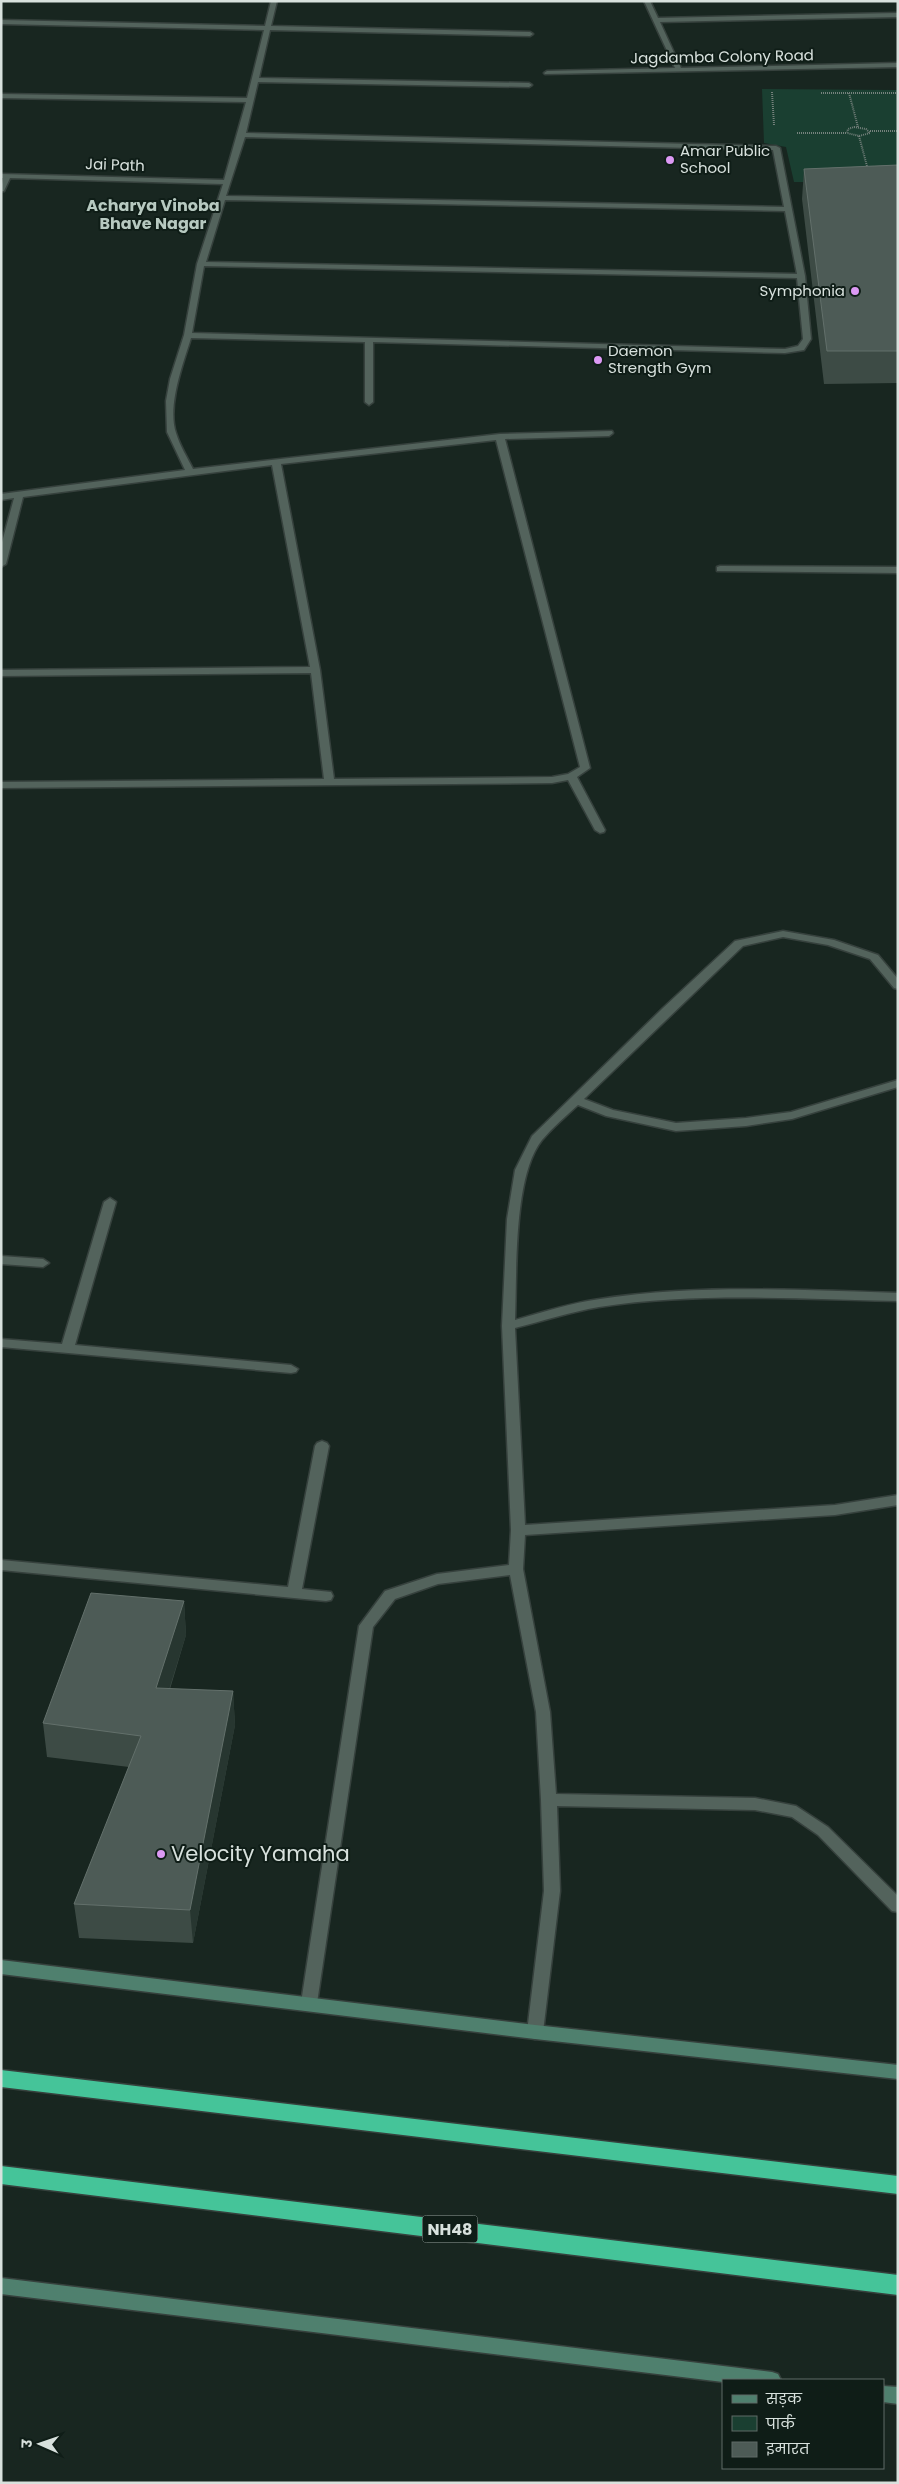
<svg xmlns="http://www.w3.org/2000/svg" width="899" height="2484" viewBox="0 0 899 2484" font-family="Poppins,'Noto Sans Devanagari',sans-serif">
<rect width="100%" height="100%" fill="#182620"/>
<path fill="#1a3f31" d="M 762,89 L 898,90 L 898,182 L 794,182 L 786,147 L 764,143 Z"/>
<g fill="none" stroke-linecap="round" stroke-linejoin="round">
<defs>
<path id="street" d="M 271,1 L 277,1 L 271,26 L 530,32 L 533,34 L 530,36 L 270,30 L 259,78 L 529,83 L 532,85 L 529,87 L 258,82 L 246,133 L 776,146 L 780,148 L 805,276 L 811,339 L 804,350 L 785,353 L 373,342 L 373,402 L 369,405 L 365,402 L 365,342 L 191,338 C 183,364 167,406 176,433 C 180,446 187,457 193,469 L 500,434 L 612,431 L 613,433 L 609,436 L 505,439 L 590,768 L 577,777 L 605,830 L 604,832 L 600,833 L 595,830 L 568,780 L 552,783 L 1,788 L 1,782 L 324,779 L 311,673 L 1,676 L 1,670 L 310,667 L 272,465 L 23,497 L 6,564 L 1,567 L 1,546 L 14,498 L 1,500 L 1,494 L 185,470 L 167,432 L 166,401 L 170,379 L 184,335 L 197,264 L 223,184 L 10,178 L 4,191 L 1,191 L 3,178 L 1,178 L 1,174 L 224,180 L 246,102 L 1,98 L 1,94 L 247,98 L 264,30 L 1,24 L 1,20 L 265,26 ZM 245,137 L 773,150 L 784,207 L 226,196 ZM 225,200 L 785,211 L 797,274 L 206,262 ZM 204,266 L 797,278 L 803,339 L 798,346 L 785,349 L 192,333 ZM 496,440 L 580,767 L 568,774 L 552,777 L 334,779 L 320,670 L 281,464 Z
M 644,1 L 650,1 L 658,18 L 898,13 L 898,17 L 660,22 L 681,68 L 898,63 L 898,67 L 545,74 L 544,73 L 547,71 L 675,68 Z
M 720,566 L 898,567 L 898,573 L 717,571 L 717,567 Z
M 783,931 L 834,940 L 878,955 L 898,979 L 898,989 L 894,988 L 870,959 L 828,945 L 783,937 L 743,946 L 584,1099 L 613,1110 L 676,1123 L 746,1118 L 791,1112 L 898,1080 L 898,1087 L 792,1119 L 746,1126 L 676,1131 L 606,1116 L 578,1105 C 566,1116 553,1127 542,1140 C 513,1176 517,1273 515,1320 C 543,1312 571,1303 600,1299 C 698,1284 799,1290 898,1293 L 898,1301 C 799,1299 697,1292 599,1307 C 570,1312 543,1321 515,1328 L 525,1525 L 835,1505 L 898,1495 L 898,1505 L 835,1515 L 525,1535 L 523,1569 L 550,1712 L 556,1794 L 755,1798 L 796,1806 L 828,1827 L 898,1896 L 898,1912 L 892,1911 L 818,1835 L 792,1817 L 755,1810 L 557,1806 L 560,1891 L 543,2032 L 541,2037 L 535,2039 L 529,2037 L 527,2032 L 544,1891 L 541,1800 L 536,1712 L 510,1575 L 438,1584 L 395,1599 L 373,1627 L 317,2003 L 315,2008 L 309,2010 L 303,2008 L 301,2003 L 359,1626 L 385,1591 L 437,1574 L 509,1565 L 511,1530 L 502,1326 L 507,1219 L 515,1170 L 532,1136 L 663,1008 L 735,941 Z
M 110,1198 L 116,1202 L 75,1345 L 291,1365 L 298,1369 L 296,1372 L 291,1373 L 1,1347 L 1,1339 L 62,1344 L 104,1202 Z
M 1,1256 L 43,1259 L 49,1263 L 43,1267 L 1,1264 Z
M 322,1441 L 327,1443 L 329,1446 L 302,1589 L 331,1592 L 333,1596 L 331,1600 L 326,1601 L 1,1570 L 1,1560 L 288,1587 L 315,1446 L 317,1443 Z"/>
<path id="secondary" d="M 1,1960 L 535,2025 L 898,2065 L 898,2079 L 535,2039 L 1,1974 Z
M 1,2278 L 772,2372 L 778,2374 L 781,2380 L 723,2380 L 723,2382 L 1,2294 Z
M 883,2386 L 898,2387 L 898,2404 L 883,2402 Z"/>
<path id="highway" d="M 1,2070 L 898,2176 L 898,2194 L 1,2087 Z
M 1,2166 L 898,2275 L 898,2295 L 1,2184 Z"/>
</defs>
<use href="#street" stroke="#36413d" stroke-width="3"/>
<use href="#secondary" stroke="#36413d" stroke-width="3"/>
<use href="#highway" stroke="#36413d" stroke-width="3"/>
<path stroke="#75817c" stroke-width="2" stroke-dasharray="1 1" stroke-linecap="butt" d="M 772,92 L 774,125
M 821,93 L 898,93
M 849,93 L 858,127
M 854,127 L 866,129 L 870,133 L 859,136 L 847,133 L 848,129 Z
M 870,131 L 898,131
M 797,133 L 847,133
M 859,136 L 868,170"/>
<use href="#street" fill="#53635c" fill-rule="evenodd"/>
<use href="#secondary" fill="#4f806e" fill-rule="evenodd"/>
<use href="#highway" fill="#45c499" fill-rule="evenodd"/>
</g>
<path fill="#3d4b45" d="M 898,165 L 898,383 L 824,384 L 802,199 L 804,169 Z
M 184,1601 L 186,1635 L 170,1689 L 233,1691 L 235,1725 L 193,1943 L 79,1938 L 74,1904 L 129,1767 L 47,1757 L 43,1723 Z"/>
<path fill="#273630" d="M 184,1601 L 186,1635 L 159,1722 L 156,1688 Z
M 233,1691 L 235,1725 L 193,1943 L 190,1910 Z"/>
<path fill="#4d5b56" stroke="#63706b" d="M 898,165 L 898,351 L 827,351 L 804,169 Z
M 91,1593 L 184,1601 L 156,1688 L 233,1691 L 190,1910 L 74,1904 L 141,1736 L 43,1723 Z"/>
<g fill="#dc99f4" stroke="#0f1d17" stroke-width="2">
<circle cx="670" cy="160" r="5"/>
<circle cx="855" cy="291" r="5"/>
<circle cx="598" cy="360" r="5"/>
<circle cx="161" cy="1854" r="5"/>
</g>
<g text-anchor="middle" stroke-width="4" stroke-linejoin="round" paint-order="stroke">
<g font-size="15" fill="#d8e1dd" stroke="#0f1d17">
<text transform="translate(722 57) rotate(-1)" y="5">Jagdamba Colony Road</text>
<text transform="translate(115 165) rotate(2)" y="5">Jai Path</text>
</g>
<g font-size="15" fill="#d8e1dd" stroke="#0f1d17" text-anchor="start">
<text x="680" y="156">Amar Public<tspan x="680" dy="17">School</tspan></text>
<text x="845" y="296" text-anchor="end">Symphonia</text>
<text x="608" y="356">Daemon<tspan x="608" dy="17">Strength Gym</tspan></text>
</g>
<g font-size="16" font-weight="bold" fill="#b7c9c0" stroke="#0f1d17">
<text x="153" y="211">Acharya Vinoba<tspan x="153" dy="18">Bhave Nagar</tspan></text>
</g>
<rect fill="#0f1d17" stroke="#9ca6a2" stroke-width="1" x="422.5" y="2215.5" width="55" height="27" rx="4"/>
<g font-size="16" font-weight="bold" fill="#d8e1dd">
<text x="450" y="2235">NH48</text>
</g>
<g font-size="21" fill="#d8e1dd" stroke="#0f1d17" text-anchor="start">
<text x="171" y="1861">Velocity Yamaha</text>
</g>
</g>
<rect width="899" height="2484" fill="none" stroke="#d8e1dd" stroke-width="5"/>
<rect x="722" y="2379" width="162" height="90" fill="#0f1d17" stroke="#5f6b66"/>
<rect x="732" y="2395" width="25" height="8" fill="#4f806e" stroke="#5f6b66"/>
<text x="766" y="2404" font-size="15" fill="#d8e1dd">सड़क</text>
<rect x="732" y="2416" width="25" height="15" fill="#1a3f31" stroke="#5f6b66"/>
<text x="766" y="2429" font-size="15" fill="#d8e1dd">पार्क</text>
<rect x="732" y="2442" width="25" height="15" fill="#4d5b56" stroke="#5f6b66"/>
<text x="766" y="2454" font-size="15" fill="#d8e1dd">इमारत</text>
<g transform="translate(40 2444) rotate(272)" stroke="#0f1d17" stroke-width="4" paint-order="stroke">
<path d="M0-4L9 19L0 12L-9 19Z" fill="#d8e1dd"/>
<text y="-8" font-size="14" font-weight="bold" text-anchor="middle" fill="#d8e1dd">उ</text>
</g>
</svg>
